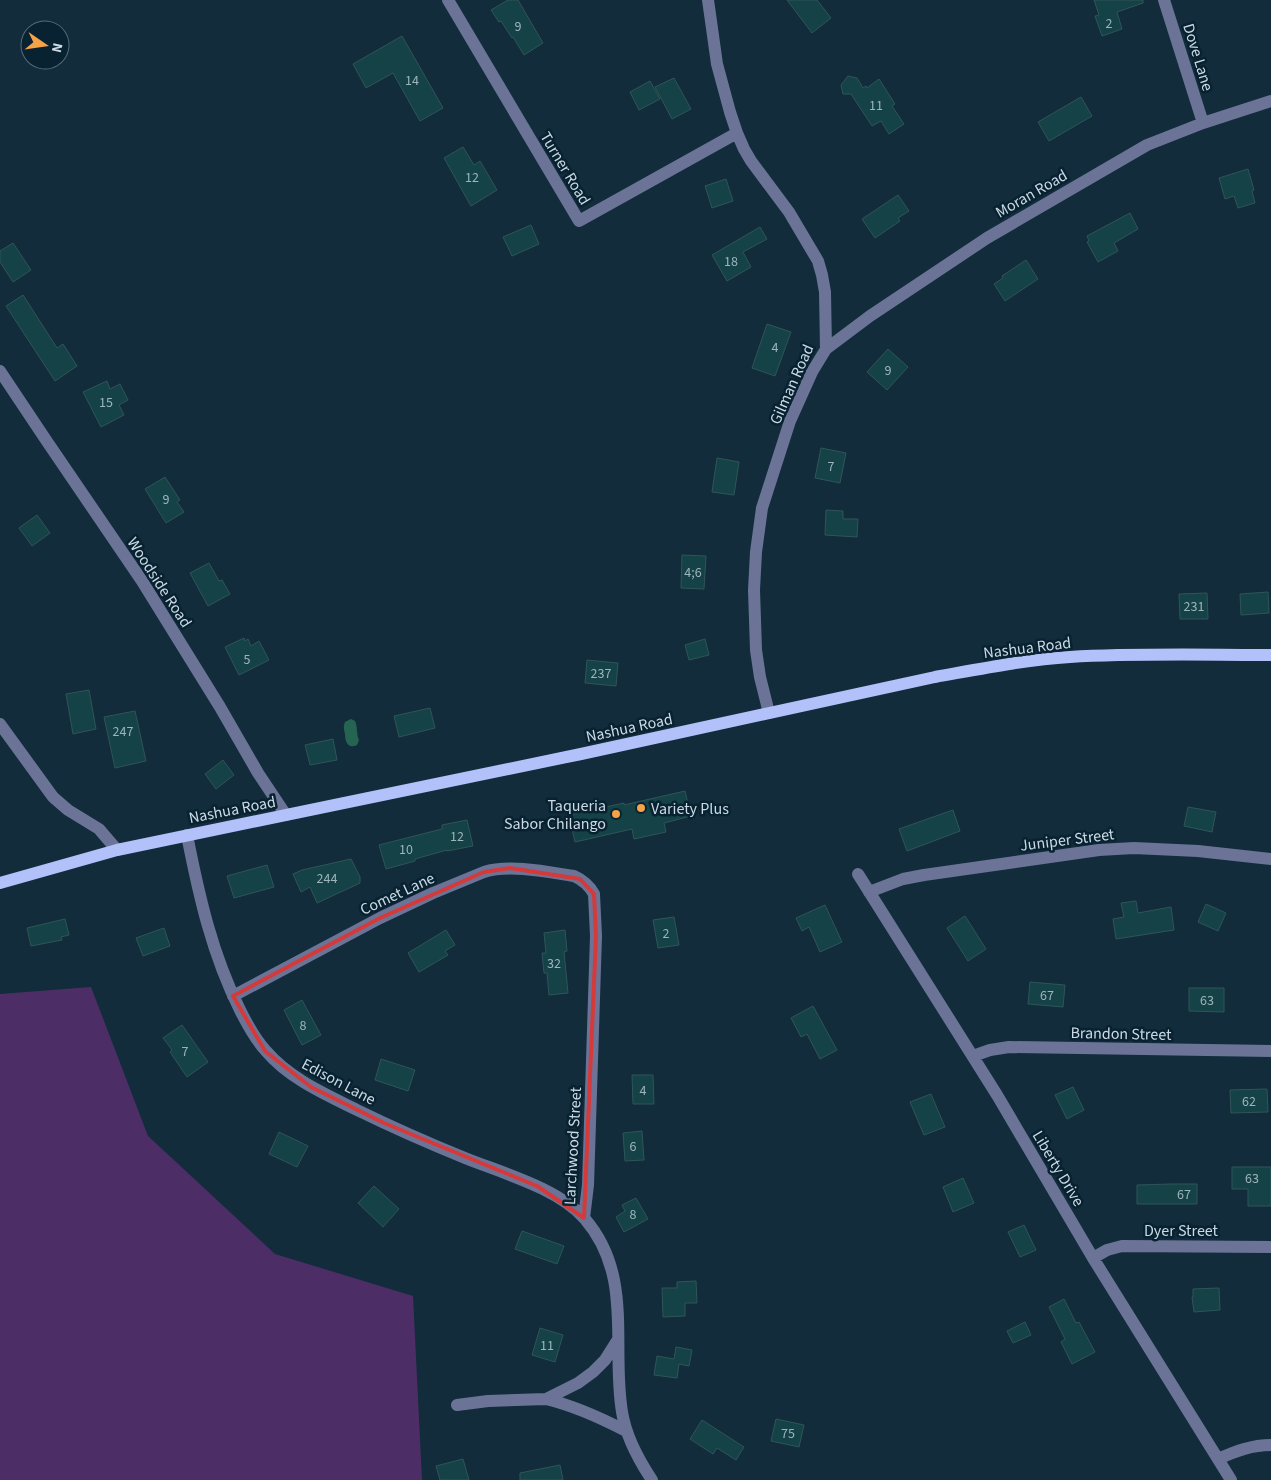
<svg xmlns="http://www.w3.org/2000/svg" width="1271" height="1480" viewBox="0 0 1271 1480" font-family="'Source Sans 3',sans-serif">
<rect width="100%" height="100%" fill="#122c3c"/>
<path fill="#4d2d66" d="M 91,987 L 148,1136 L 275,1254 L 413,1296 L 422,1480 L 0,1480 L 0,994 Z"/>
<path fill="#256450" d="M 351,719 L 355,721 C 358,728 356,733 359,740 L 357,745 C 348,749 345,742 345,734 C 344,729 343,727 345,722 Z"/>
<path fill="#154246" stroke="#2f5558" d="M 508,0 L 518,0 L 543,43 L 524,55 L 513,37 L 512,38 L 501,21 L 499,22 L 491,10 Z
M 787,0 L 817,0 L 831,18 L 812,33 Z
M 1094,0 L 1143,0 L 1143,3 L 1117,12 L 1122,29 L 1102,36 L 1095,16 L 1099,15 Z
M 402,36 L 443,108 L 420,121 L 393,73 L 366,88 L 353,64 Z
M 848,76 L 857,78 L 863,88 L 866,86 L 867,88 L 879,79 L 895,104 L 892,106 L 904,124 L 889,134 L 881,121 L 872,126 L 851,94 L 843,94 L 841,85 Z
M 674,78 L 691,109 L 672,119 L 655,87 Z
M 650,81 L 660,99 L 639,110 L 630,92 Z
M 1081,97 L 1092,116 L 1049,141 L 1038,122 Z
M 463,147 L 474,165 L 480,161 L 497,190 L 471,206 L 444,158 Z
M 1248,169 L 1254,190 L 1252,191 L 1255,203 L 1238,208 L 1234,196 L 1225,199 L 1219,178 Z
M 726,179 L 733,201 L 712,208 L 705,186 Z
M 898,195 L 909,211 L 898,218 L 900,221 L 875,238 L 862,219 Z
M 1130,213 L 1138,229 L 1114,243 L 1118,251 L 1098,262 L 1087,242 L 1089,241 L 1087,236 Z
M 531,225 L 539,244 L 512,256 L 503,237 Z
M 760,227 L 767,239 L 743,252 L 751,267 L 727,281 L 712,255 Z
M 13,243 L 31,270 L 13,282 L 0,262 L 0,251 Z
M 1026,260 L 1038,279 L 1005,301 L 994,284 L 1003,278 L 1002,276 Z
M 23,295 L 57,348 L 63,344 L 77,366 L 55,381 L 6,306 Z
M 767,324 L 791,332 L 775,376 L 752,368 Z
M 888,349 L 908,367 L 887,390 L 867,372 Z
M 107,381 L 110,389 L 120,384 L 128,400 L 119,405 L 124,415 L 101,427 L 83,392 Z
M 821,448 L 846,453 L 840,483 L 815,478 Z
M 717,458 L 739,462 L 734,495 L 712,492 Z
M 165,477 L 180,500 L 177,502 L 184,512 L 166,523 L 145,489 Z
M 826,510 L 843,511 L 843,519 L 858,519 L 857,537 L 825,535 Z
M 37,515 L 50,533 L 32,546 L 19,528 Z
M 682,555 L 706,556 L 704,589 L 681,588 Z
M 209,563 L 219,581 L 222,580 L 230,594 L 208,606 L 190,573 Z
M 1268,592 L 1269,613 L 1241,615 L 1240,594 Z
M 1207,593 L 1208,619 L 1180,619 L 1179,594 Z
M 244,638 L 245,641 L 248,639 L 251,646 L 259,641 L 269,660 L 239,675 L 225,647 Z
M 705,639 L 709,655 L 689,660 L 685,645 Z
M 587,660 L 618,663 L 616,686 L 585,683 Z
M 89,690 L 96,729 L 73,734 L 66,694 Z
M 430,708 L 435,728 L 399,737 L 394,716 Z
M 135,711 L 146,761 L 115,768 L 104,717 Z
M 333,739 L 337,760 L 310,765 L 305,745 Z
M 223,760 L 234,775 L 216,789 L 205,774 Z
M 685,791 L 691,816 L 664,823 L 666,832 L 634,839 L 632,829 L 575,842 L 569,815 L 624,803 L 624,805 Z
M 1188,807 L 1216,812 L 1212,832 L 1184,826 Z
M 953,810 L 960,831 L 907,851 L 899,829 Z
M 467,820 L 473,846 L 447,851 L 447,850 L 415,859 L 415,861 L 386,869 L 379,845 L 442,829 L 442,825 Z
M 351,859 L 360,877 L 360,883 L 317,903 L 310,887 L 301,892 L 293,874 L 302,870 Z
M 267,865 L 274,887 L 234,898 L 227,876 Z
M 1136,901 L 1138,913 L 1171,907 L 1174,930 L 1116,939 L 1113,919 L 1124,917 L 1121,903 Z
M 1206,904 L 1226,913 L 1218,931 L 1198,922 Z
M 825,905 L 842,942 L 820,952 L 809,927 L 802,931 L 796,918 Z
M 965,916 L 986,949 L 968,961 L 947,928 Z
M 674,917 L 679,945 L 658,948 L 653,920 Z
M 65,919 L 69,935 L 61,937 L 62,940 L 31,946 L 27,928 Z
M 164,928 L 170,946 L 143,956 L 136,938 Z
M 446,930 L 455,945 L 445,951 L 448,955 L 419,972 L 408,953 Z
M 565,930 L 567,951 L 564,952 L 568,993 L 549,995 L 547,973 L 544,973 L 542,953 L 546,953 L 544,933 Z
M 1030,982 L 1065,985 L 1063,1007 L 1028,1004 Z
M 1189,988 L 1224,988 L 1224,1012 L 1189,1011 Z
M 302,1000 L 321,1035 L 302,1045 L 284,1010 Z
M 813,1006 L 837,1050 L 820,1059 L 807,1034 L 801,1037 L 791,1018 Z
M 182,1025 L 208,1062 L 187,1077 L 170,1052 L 172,1050 L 163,1038 Z
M 381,1059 L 415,1070 L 408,1091 L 375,1080 Z
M 632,1075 L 653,1075 L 654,1104 L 633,1104 Z
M 1073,1087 L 1084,1110 L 1067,1119 L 1055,1095 Z
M 1267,1089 L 1268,1112 L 1231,1113 L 1230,1090 Z
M 931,1094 L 945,1127 L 924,1135 L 910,1102 Z
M 642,1131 L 644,1160 L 625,1161 L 623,1133 Z
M 279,1132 L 308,1146 L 297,1167 L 269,1154 Z
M 1232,1167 L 1271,1167 L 1271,1206 L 1248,1206 L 1248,1189 L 1232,1189 Z
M 963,1178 L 974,1203 L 953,1212 L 943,1187 Z
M 1171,1184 L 1197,1184 L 1197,1204 L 1137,1204 L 1137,1185 Z
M 374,1186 L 399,1209 L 383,1227 L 358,1203 Z
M 636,1198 L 648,1219 L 624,1232 L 616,1217 L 625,1211 L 622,1205 Z
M 1024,1225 L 1036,1250 L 1020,1257 L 1008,1232 Z
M 522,1231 L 564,1246 L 557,1264 L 515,1249 Z
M 696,1281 L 697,1303 L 685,1303 L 685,1316 L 663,1317 L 662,1288 L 677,1288 L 677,1282 Z
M 1219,1288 L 1220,1310 L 1194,1312 L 1192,1297 L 1193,1297 L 1193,1289 Z
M 1064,1299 L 1076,1323 L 1079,1322 L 1095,1352 L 1072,1364 L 1061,1342 L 1065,1339 L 1049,1307 Z
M 1025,1322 L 1031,1335 L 1013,1343 L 1007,1331 Z
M 540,1328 L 563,1335 L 555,1362 L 532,1355 Z
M 676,1347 L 692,1350 L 689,1366 L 679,1364 L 677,1378 L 654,1375 L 657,1356 L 674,1359 Z
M 776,1419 L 804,1425 L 799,1447 L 771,1441 Z
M 702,1420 L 744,1447 L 736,1460 L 717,1448 L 713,1454 L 690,1439 Z
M 463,1459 L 469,1480 L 440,1480 L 436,1466 Z
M 560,1465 L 563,1480 L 520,1480 L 520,1473 Z"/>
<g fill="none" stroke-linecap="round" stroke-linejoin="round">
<path stroke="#6b7497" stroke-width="12" d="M 448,0 L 579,221 L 737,133
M 708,0 L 717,64 L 730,112 L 737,133 L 744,149 L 751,161 L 789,212 L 818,261 L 822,275 L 825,292 L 826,349 L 812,372 L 790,421 L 762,508 L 756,552 L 754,590 L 756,650 L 760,677 L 769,713
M 1164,0 L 1203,123
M 826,349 L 870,316 L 987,238 L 1147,145 L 1203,123 L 1271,101
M 0,371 L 46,440 L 142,581 L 220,707 L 258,773 L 286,815
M 0,724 L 53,797 L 68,810 L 99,829 L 117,850
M 187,835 C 199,896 212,954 240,1010 C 247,1024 255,1039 266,1051 C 290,1079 325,1094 357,1110 C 392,1127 428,1143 465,1158 C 502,1173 558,1188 585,1219 C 634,1276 611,1346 622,1412 C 626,1437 638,1459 652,1480
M 858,874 L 997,1095 L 1093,1258 L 1231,1480
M 869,892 L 903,879 L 924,875 L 1099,850 L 1134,848 L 1198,851 L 1271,859
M 233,996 L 380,918 L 433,893 L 484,872 C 510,864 548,872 574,876 C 583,880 589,885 594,894 L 596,936 L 588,1185 L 584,1218
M 973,1056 L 990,1050 L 1009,1047 L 1271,1051
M 1093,1258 L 1107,1250 L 1122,1246 L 1271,1247
M 546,1399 C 575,1406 599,1417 626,1431
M 457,1405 L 488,1401 L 546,1399 L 578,1383 L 593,1372 L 605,1360 L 617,1341
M 1218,1459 C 1236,1451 1252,1445 1271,1445"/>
<path stroke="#b2c1fa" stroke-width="12" d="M 0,883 L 117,850 L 581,754 L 935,677 C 980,669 1024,660 1070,657 C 1137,653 1204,655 1271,655"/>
</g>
<path fill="none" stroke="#d53a3b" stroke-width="4" stroke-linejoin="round" d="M 510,868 L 580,879 L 594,894 L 596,936 L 584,1218 L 537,1186 L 384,1123 L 311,1087 L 265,1051 L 233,996 L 380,918 L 484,872 Z"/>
<g fill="#f6a247" stroke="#082232" stroke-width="2">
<circle cx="641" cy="808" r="5"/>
<circle cx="616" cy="814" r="5"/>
</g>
<g text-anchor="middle" stroke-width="5" stroke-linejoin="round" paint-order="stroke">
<g font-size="14" fill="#9eb4bc">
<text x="1109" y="28">2</text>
<text x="518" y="31">9</text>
<text x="412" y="85">14</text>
<text x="876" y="110">11</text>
<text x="472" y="182">12</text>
<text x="731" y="266">18</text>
<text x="775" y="352">4</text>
<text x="888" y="375">9</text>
<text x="106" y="407">15</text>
<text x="831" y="471">7</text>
<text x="166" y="504">9</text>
<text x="693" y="577">4;6</text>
<text x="1194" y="611">231</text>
<text x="247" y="664">5</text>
<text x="601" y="678">237</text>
<text x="123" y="736">247</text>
<text x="457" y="841">12</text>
<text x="406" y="854">10</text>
<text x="327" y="883">244</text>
<text x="666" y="938">2</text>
<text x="554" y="968">32</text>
<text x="1047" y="1000">67</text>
<text x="1207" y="1005">63</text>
<text x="303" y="1030">8</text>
<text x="185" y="1056">7</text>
<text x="643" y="1095">4</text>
<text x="1249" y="1106">62</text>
<text x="633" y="1151">6</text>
<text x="1252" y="1183">63</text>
<text x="1184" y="1199">67</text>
<text x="633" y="1219">8</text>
<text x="547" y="1350">11</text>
<text x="788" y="1438">75</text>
</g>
<g font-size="16" fill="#cbdae4" stroke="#082232">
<text transform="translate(1199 57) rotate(73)" y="6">Dove Lane</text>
<text transform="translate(566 168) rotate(59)" y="6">Turner Road</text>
<text transform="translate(1031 193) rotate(-30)" y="6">Moran Road</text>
<text transform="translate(791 384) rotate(-66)" y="6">Gilman Road</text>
<text transform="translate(160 582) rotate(57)" y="6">Woodside Road</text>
<text transform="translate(1027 647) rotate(-7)" y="6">Nashua Road</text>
<text transform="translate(629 727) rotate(-12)" y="6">Nashua Road</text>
<text transform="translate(232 809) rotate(-11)" y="6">Nashua Road</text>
<text transform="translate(1067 839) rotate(-7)" y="6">Juniper Street</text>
<text transform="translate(397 893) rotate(-25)" y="6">Comet Lane</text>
<text transform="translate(1121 1033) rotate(1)" y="6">Brandon Street</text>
<text transform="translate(339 1081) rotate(28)" y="6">Edison Lane</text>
<text transform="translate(572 1146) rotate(-87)" y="6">Larchwood Street</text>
<text transform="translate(1059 1168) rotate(59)" y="6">Liberty Drive</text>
<text x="1181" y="1236">Dyer Street</text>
</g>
<g font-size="16" fill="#cbdae4" stroke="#082232" text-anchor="end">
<text x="606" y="811">Taqueria<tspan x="606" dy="18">Sabor Chilango</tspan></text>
<text x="651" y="814" text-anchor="start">Variety Plus</text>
</g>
</g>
<g transform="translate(45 45) rotate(103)"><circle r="24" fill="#082232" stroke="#566c79"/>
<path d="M0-4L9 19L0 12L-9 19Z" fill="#f6a247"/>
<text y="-8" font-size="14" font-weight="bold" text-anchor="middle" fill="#cbdae4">N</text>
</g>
</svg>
